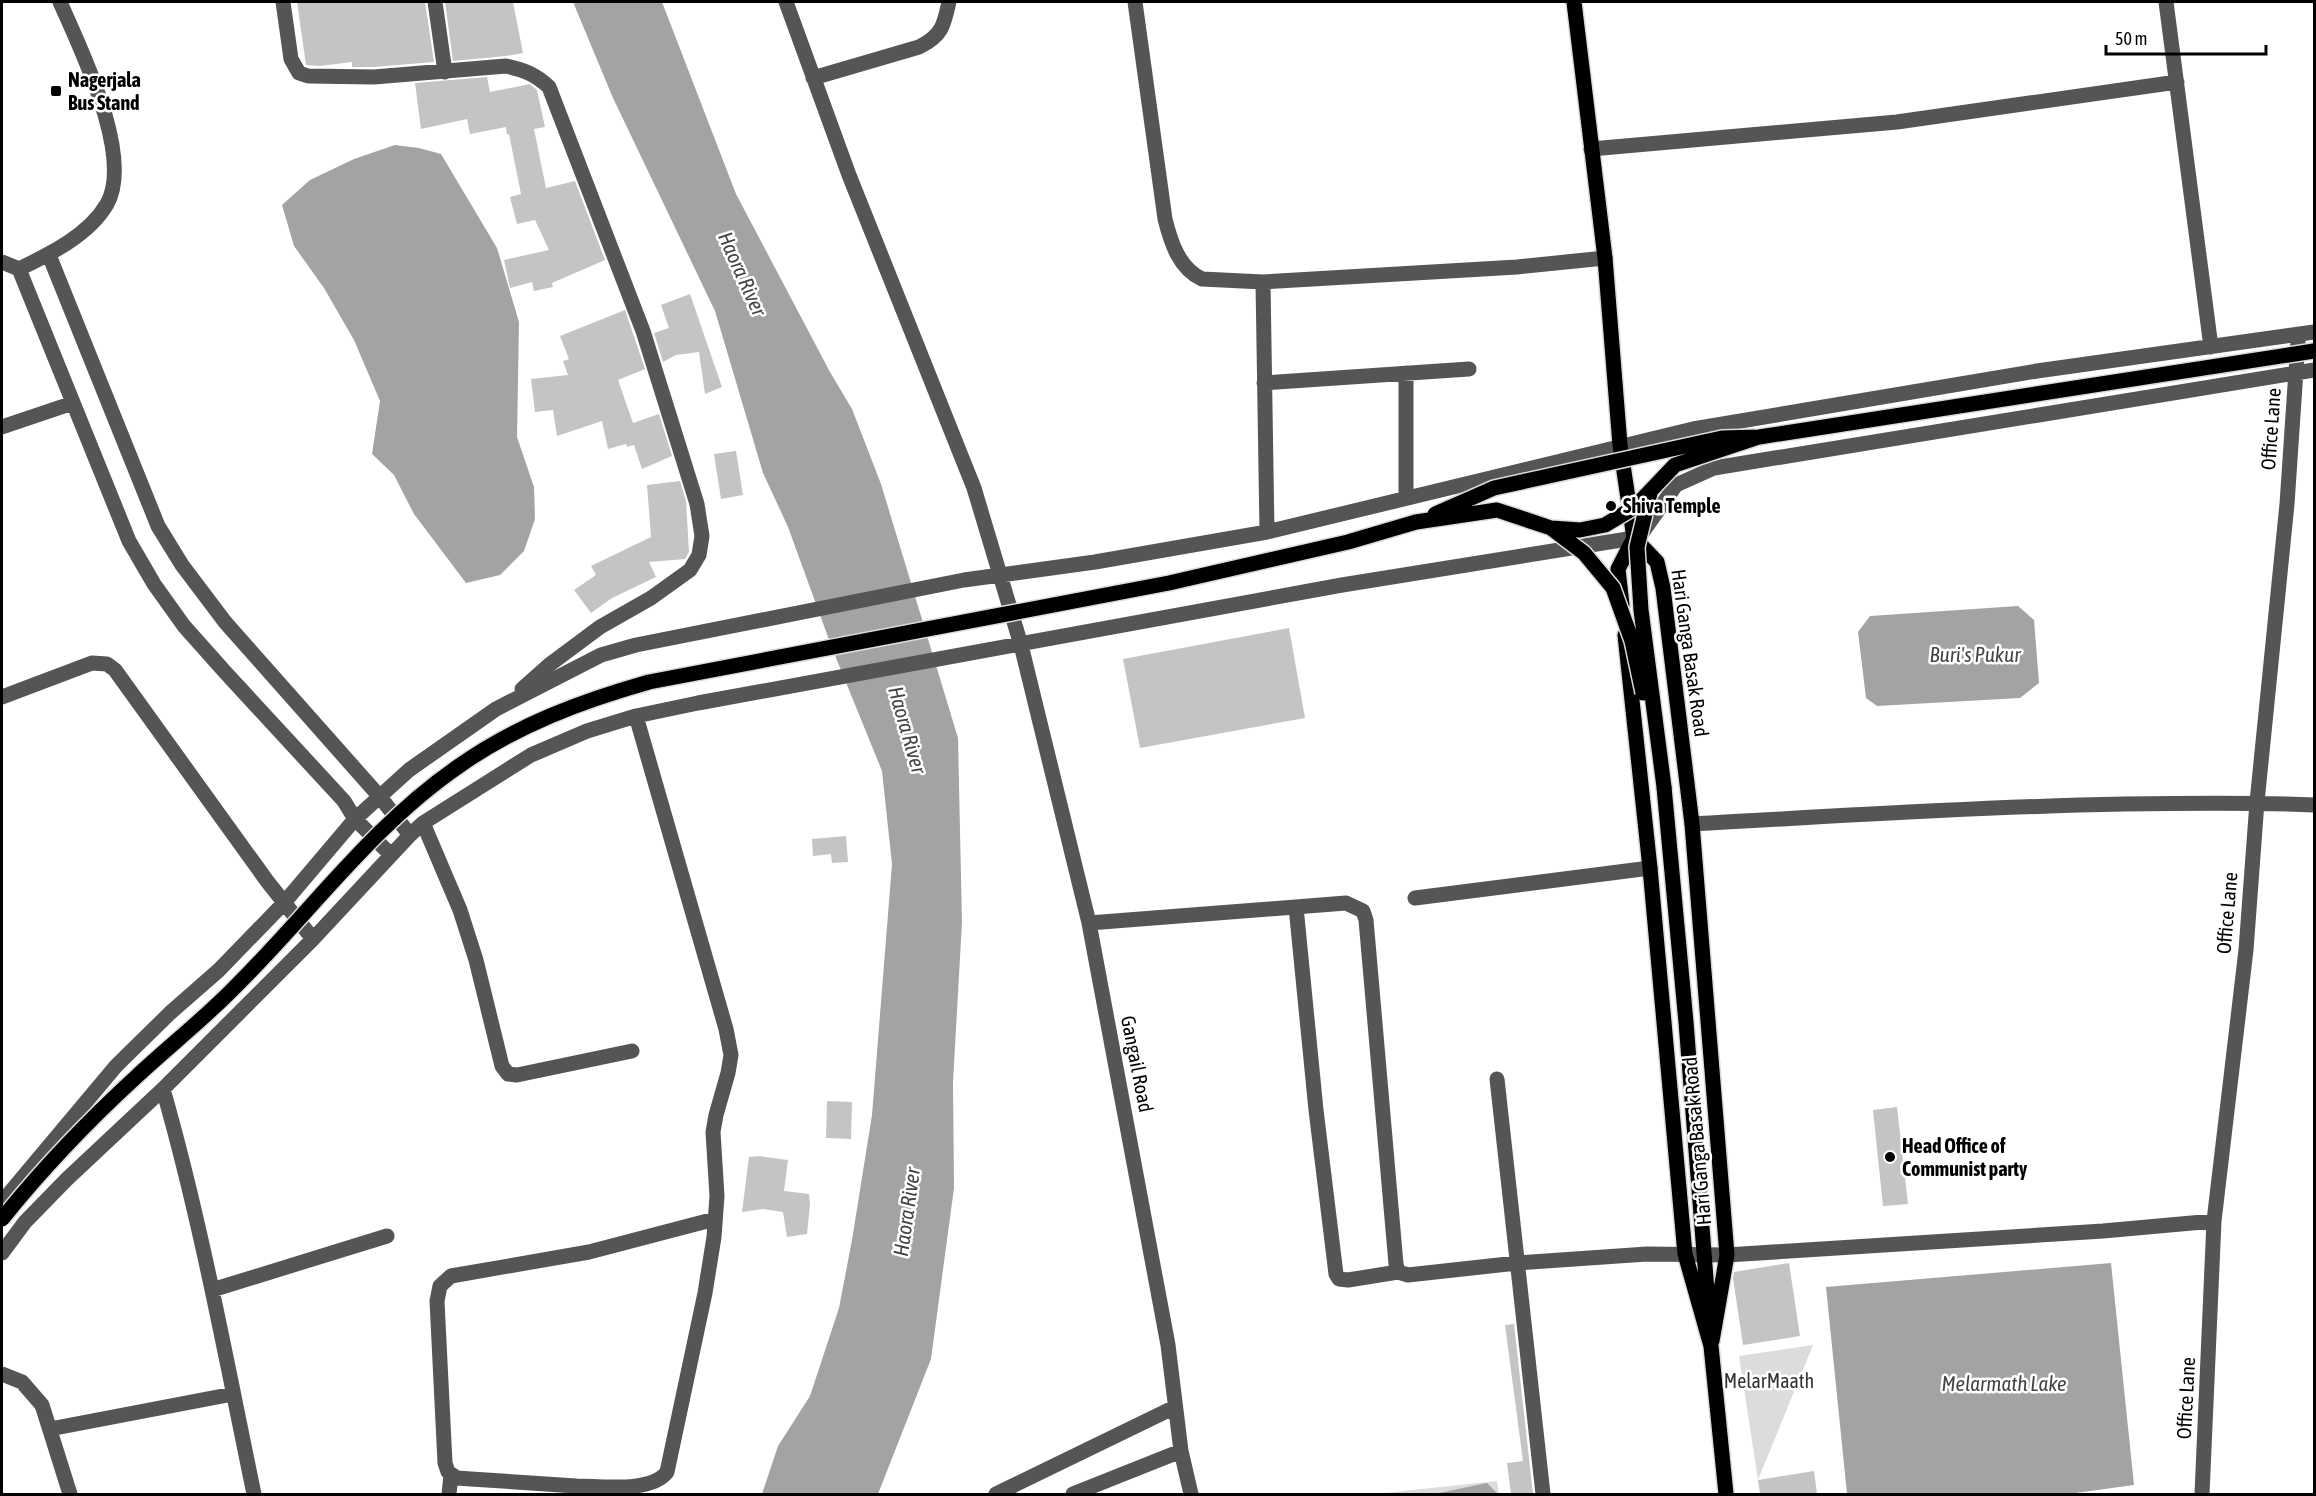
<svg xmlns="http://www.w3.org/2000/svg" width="2316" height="1496" viewBox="0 0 2316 1496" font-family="'Asap Condensed',sans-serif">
<rect width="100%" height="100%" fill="#fff"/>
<path fill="#dcdcdc" d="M 1813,1345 L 1758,1480 L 1739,1356 Z
M 1497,1481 L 1499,1494 L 1375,1494 Z"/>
<path fill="#a3a3a3" d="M 573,2 L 662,2 L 736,194 L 830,372 L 852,409 L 881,484 L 958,738 L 962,922 L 953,1082 L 954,1188 L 931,1359 L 878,1494 L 762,1494 L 778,1446 L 810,1396 L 839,1308 L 852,1240 L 872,1115 L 892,864 L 882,771 L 832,648 L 788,527 L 763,473 L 715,311 L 613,98 Z
M 395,145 L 419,148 L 441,154 L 497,248 L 519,322 L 517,437 L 534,487 L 535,519 L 524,551 L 500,575 L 466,583 L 414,514 L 394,475 L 372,454 L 380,401 L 354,340 L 324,288 L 294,246 L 282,205 L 310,180 L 354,159 Z
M 2018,606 L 2034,620 L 2039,683 L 2020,698 L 1877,706 L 1866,698 L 1858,632 L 1870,616 Z
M 2111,1263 L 2134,1485 L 2068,1494 L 1847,1494 L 1826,1287 Z
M 1487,1483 L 1498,1494 L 1434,1494 Z"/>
<path fill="#c4c4c4" d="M 297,2 L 425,2 L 434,62 L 374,67 L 352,67 L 352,62 L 320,66 L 306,65 Z
M 445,2 L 513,2 L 523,53 L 506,56 L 453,61 Z
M 487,77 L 490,92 L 530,84 L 537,90 L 545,127 L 534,129 L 546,188 L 575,181 L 605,260 L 552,283 L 553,287 L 534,291 L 532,282 L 510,288 L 504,260 L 549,250 L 535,220 L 517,224 L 510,197 L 521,194 L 509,134 L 507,135 L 506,127 L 470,134 L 467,119 L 421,129 L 415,83 Z
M 690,294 L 722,387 L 705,394 L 699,352 L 676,355 L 663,362 L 654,333 L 669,328 L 661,305 Z
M 625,310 L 645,369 L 618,380 L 633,423 L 659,414 L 672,456 L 642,469 L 634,445 L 627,447 L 626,444 L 608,449 L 602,421 L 557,436 L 553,410 L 535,412 L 531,379 L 568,375 L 563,361 L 569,359 L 560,336 Z
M 736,451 L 743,495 L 721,499 L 714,454 Z
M 680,481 L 686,501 L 689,552 L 685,559 L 649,562 L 656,577 L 612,598 L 591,613 L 574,590 L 596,575 L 591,566 L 651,537 L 647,485 Z
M 1289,628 L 1305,718 L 1140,748 L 1123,659 Z
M 846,836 L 848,862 L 832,863 L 831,854 L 813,856 L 812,839 Z
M 827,1101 L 852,1102 L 851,1139 L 826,1138 Z
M 1897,1107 L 1908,1204 L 1883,1206 L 1873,1110 Z
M 758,1156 L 788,1160 L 784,1191 L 809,1194 L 810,1205 L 807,1234 L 787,1237 L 783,1212 L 763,1209 L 742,1212 L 749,1157 Z
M 1789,1263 L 1800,1336 L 1743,1345 L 1733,1278 L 1734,1272 Z
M 1514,1324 L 1533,1494 L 1511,1494 L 1507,1463 L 1523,1461 L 1505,1325 Z
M 1814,1471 L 1817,1494 L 1760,1494 L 1758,1480 Z"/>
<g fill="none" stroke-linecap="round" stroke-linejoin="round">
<defs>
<path id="major" d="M 1574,2 L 1605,258 L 1620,445 L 1634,538
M 1634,538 L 1657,562 L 1663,588 L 1692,824 L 1727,1255 L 1712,1341
M 1622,605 L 1618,569 L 1634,538
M 1625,635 L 1650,868 L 1685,1254 L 1711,1346 L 1726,1494
M 1664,787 L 1686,1022 L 1709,1317"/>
</defs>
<use href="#major" stroke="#dbdbdb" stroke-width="18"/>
<path stroke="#555" stroke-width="15" d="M 283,2 L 291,59 L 299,73 L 308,76 L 374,77 L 506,66 C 524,70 535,74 549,87 L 643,331 L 697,504 L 702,536 L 699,555 L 690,570 L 651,598 L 600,627 L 549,665 L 522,689
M 435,2 L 445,72
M 786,2 L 849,175 L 974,488 L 1021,645 L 1089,923 L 1168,1345 L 1181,1451 L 1191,1494
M 1135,2 L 1165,219 C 1171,243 1179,268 1202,279 L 1263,282 L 1517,267 L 1605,258
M 2166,2 L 2211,347
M 813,78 L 919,47 C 942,36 944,25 949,2
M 1591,149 L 1897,122 L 2177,82
M 49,255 L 158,526 L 182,565 L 225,622 L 380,797 L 410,835
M 2,262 L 19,269 C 50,254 89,235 107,204 C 134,156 80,48 60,2
M 19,269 L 129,541 L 154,584 L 184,626 L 225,672 L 344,801 L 355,819 L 391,855
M 1263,282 L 1267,532
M 1264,383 L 1469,369
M 2,427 L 73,403
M 1406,498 L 1406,373
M 2,697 L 92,663 L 107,664 L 115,670 L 267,881 L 313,939
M 423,823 L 460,910 L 476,960 L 502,1066 L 508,1074 L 517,1075 L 632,1051
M 1692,824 C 1836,816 1980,807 2124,804 C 2187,803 2251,802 2314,805
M 1415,898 L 1650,868
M 1296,907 L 1316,1110 L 1336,1274 L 1339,1279 L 1348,1280 L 1398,1272
M 1089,923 L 1346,903 L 1363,911 L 1366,920 L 1396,1264 L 1398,1272 L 1408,1275 L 1517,1263 L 1647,1254 L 1727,1255 L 2103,1231 L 2214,1221
M 1497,1079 L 1543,1494
M 163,1089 C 201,1222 226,1359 254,1494
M 2,1202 L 116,1066 L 170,1013 L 219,970 L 283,904 L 355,819 L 409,770 L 496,709 L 601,655 L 636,645 L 964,580 L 1095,562 L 1267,532 L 1693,429 L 2037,371 L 2314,332
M 2,1253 L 25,1222 L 67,1179 L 163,1089 L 313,939 L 410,835 L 423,823 L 531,755 L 587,731 L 636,716 L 698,703 L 1342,585 L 1634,538 L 1637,540 L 1676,485 L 1714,468 L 2314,370
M 212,1290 L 387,1236
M 2,1374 L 22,1382 L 42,1405 L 70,1494
M 50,1429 L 233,1394
M 576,1486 L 471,1479 L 457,1478 L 448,1472 L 445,1463 L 437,1301 L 440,1286 L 451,1276 L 589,1252 L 715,1219
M 449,1494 L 451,1475
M 575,1494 L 576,1486 C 602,1486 651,1493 667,1472 L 705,1293 L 714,1237 L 717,1196 L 713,1132 L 716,1115 L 728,1073 L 731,1055 L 726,1029 L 636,716
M 996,1494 L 1175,1407
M 1073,1494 L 1181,1451
M 2202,1494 L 2214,1221 L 2246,950 L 2257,802 L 2287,504 L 2298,341"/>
<use href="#major" stroke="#000" stroke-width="15"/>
<defs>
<path id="major-bridge" d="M 1650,493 L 1637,547 L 1641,610 L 1664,787
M 1435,514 L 1494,488 L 1722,438 L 1759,437 L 2314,351
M 1551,528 L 1584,553 L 1613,588 L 1632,641 L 1643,693
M 2,1219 C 43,1168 88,1121 136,1077 C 167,1048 200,1022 230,992 C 307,917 370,827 459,766 C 517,725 582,701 649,682 L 1169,583 L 1348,542 L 1416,522 L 1497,510 L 1551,528 L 1580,530 L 1605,525 L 1635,507 L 1675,465 L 1759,437"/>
</defs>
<use href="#major-bridge" stroke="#dbdbdb" stroke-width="18" stroke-linecap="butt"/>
<use href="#major-bridge" stroke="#000" stroke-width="15"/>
</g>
<g fill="#000" stroke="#fff" stroke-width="2">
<rect x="50" y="85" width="12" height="12" rx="3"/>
<circle cx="1611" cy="506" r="6"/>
<circle cx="1890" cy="1157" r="6"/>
</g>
<g text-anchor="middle" stroke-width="5" stroke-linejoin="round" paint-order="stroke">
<g font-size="20" font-weight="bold" fill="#000" stroke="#fff" text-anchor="start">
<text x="68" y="87">Nagerjala<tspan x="68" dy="23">Bus Stand</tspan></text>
<text x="1623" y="513">Shiva Temple</text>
<text x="1902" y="1153">Head Office of<tspan x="1902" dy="23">Communist party</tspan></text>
</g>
<g font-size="20" fill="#000" stroke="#fff">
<text transform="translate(2271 429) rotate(-86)" y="7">Office Lane</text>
<text transform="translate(1690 653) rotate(82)" y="7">Hari Ganga Basak Road</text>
<text transform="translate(2227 913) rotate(-85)" y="7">Office Lane</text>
<text transform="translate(1137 1064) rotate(79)" y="7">Gangail Road</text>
<text transform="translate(1697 1141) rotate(-95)" y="7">Hari Ganga Basak Road</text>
<text transform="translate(2186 1398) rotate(-87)" y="7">Office Lane</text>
</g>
<g font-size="20" fill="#333" stroke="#fff">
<text x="1769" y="1388">MelarMaath</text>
</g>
<g font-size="21" font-style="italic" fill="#444" stroke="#fff">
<text transform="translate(742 274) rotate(66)" y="7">Haora River</text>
<text x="1975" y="662">Buri's Pukur</text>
<text transform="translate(907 730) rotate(74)" y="7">Haora River</text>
<text transform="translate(907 1212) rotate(-82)" y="7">Haora River</text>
<text x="2004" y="1391">Melarmath Lake</text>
</g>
</g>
<rect width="2316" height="1496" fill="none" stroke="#000000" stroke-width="6"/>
<path d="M2106 45v9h160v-9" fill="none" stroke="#000000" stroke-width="3"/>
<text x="2115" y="45" font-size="18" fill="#000000" stroke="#ffffff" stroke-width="4.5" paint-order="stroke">50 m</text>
</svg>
